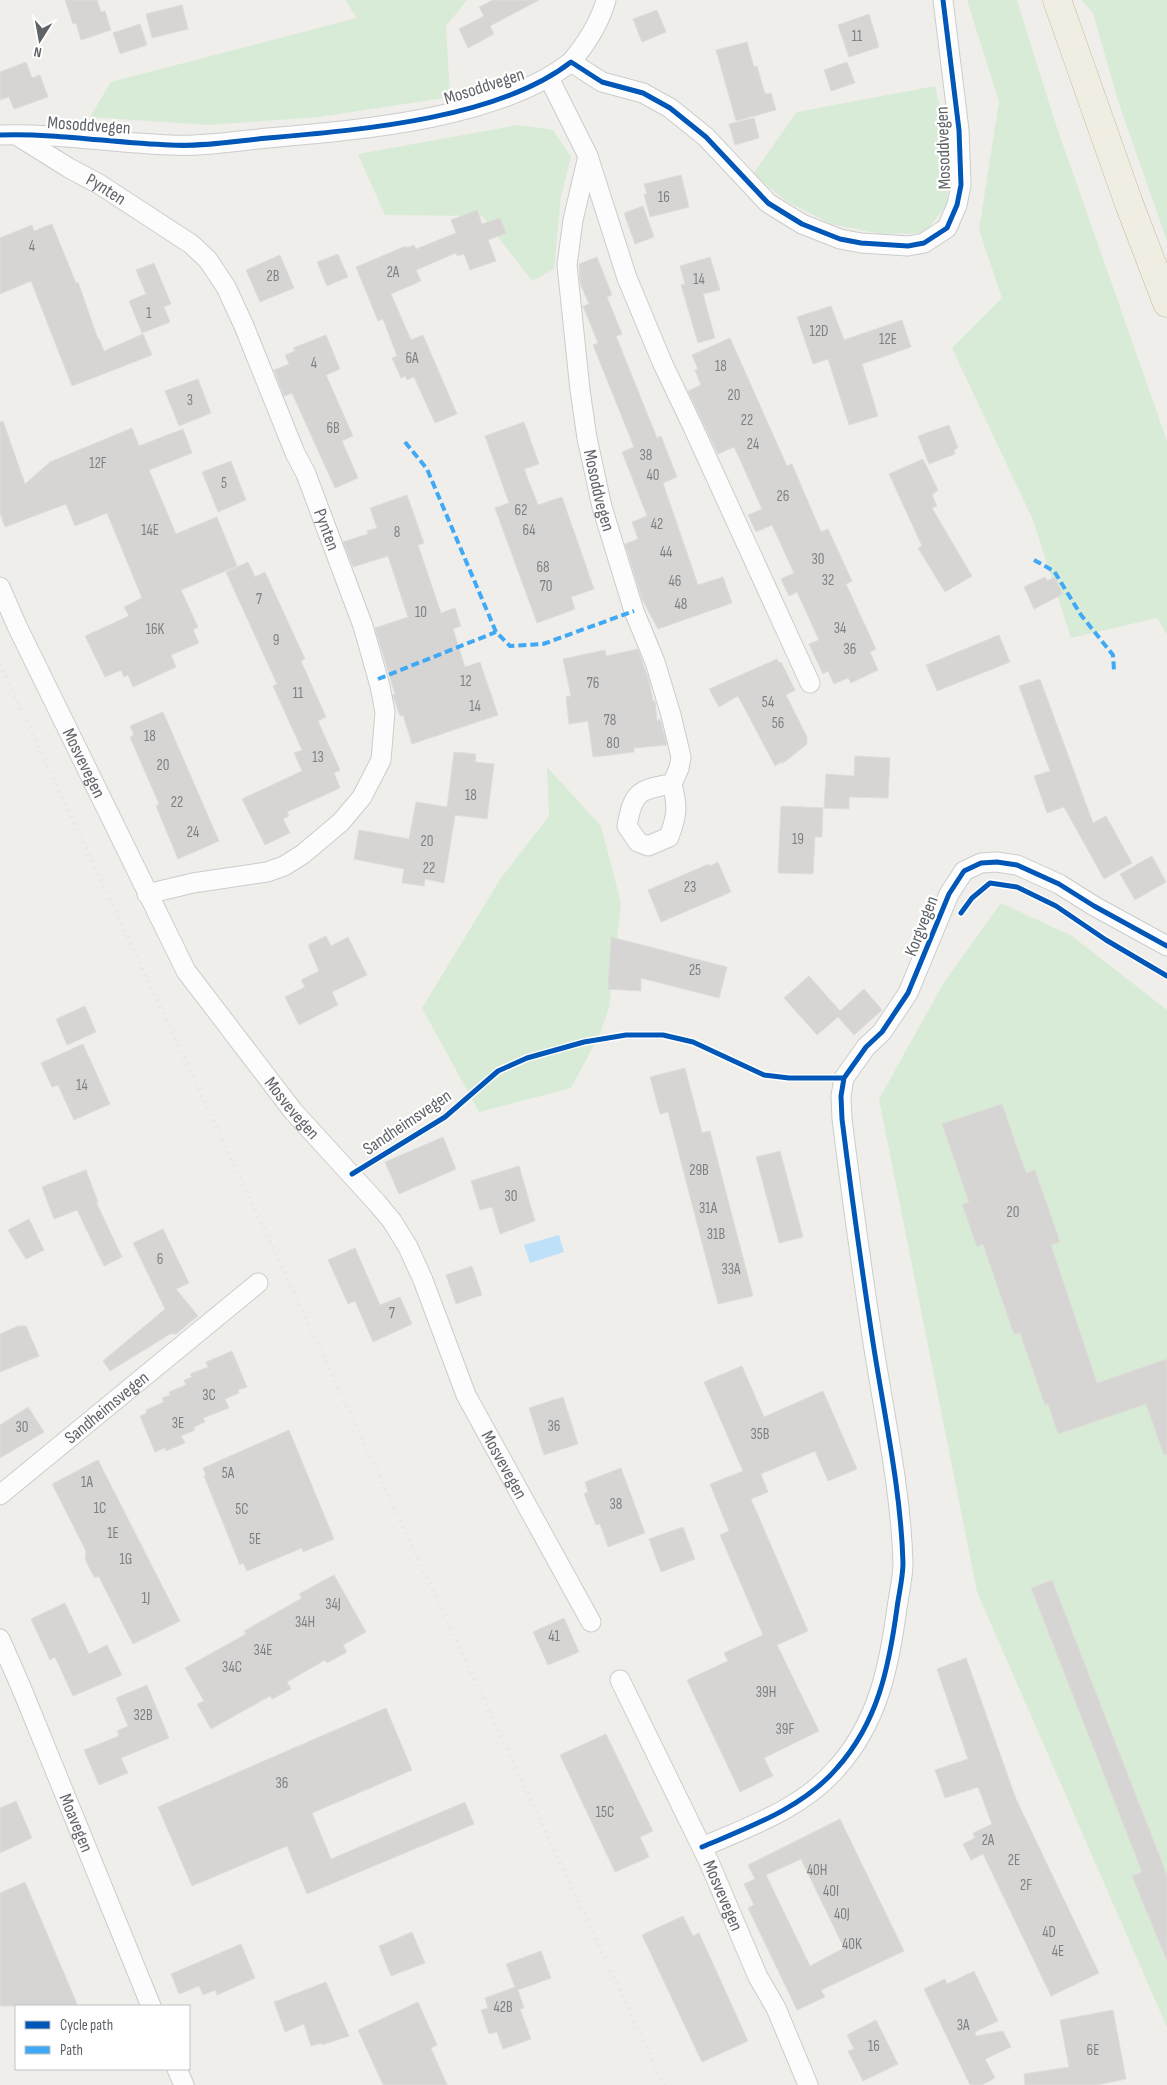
<svg xmlns="http://www.w3.org/2000/svg" width="1167" height="2085" viewBox="0 0 1167 2085" font-family="'Sofia Sans Condensed',sans-serif">
<rect width="100%" height="100%" fill="#efeeea"/>
<path fill="#d8ebd6" d="M 345,0 L 467,0 L 446,26 L 450,97 L 319,117 L 209,125 L 90,117 L 111,82 L 357,18 Z
M 967,0 L 1017,0 L 1055,122 L 1167,441 L 1167,634 L 1157,618 L 1071,638 L 1033,520 L 952,348 L 1002,298 L 979,230 L 999,102 Z
M 1081,0 L 1167,0 L 1167,241 L 1119,104 L 1093,13 Z
M 935,86 L 951,153 L 947,204 L 925,233 L 881,234 L 831,224 L 786,201 L 753,174 L 797,112 Z
M 518,125 L 553,130 L 571,157 L 561,197 L 554,269 L 532,281 L 482,216 L 385,215 L 358,154 Z
M 547,767 L 601,826 L 621,903 L 609,1008 L 599,1036 L 571,1088 L 479,1112 L 422,1008 L 501,878 L 549,816 Z
M 1001,903 L 1072,936 L 1167,1010 L 1167,2027 L 977,1592 L 879,1099 L 943,984 Z"/>
<path fill="#bfe0f9" d="M 559,1235 L 564,1252 L 530,1263 L 524,1245 Z"/>
<path fill="#d6d5d3" stroke="#deddd9" fill-rule="evenodd" d="M 65,0 L 97,0 L 101,12 L 105,11 L 111,30 L 81,40 L 76,23 L 73,24 Z
M 493,0 L 539,0 L 490,26 L 494,34 L 468,48 L 459,29 L 484,16 L 479,7 Z
M 182,5 L 188,29 L 152,38 L 146,14 Z
M 657,10 L 666,32 L 642,42 L 633,19 Z
M 869,14 L 879,47 L 849,57 L 838,25 Z
M 140,24 L 147,45 L 120,54 L 113,33 Z
M 747,42 L 754,67 L 757,66 L 765,94 L 771,93 L 776,110 L 736,121 L 716,50 Z
M 26,62 L 32,78 L 40,75 L 48,97 L 14,109 L 9,97 L 0,100 L 0,72 Z
M 847,62 L 855,83 L 831,91 L 824,70 Z
M 754,118 L 759,138 L 735,145 L 729,124 Z
M 681,175 L 689,207 L 650,217 L 644,194 L 647,194 L 644,184 Z
M 643,206 L 654,237 L 635,244 L 624,213 Z
M 477,210 L 482,224 L 500,218 L 506,233 L 488,240 L 496,261 L 470,270 L 464,254 L 457,256 L 456,253 L 416,270 L 421,281 L 391,294 L 411,340 L 423,335 L 457,414 L 435,423 L 414,377 L 407,380 L 405,376 L 401,378 L 392,358 L 397,356 L 383,319 L 378,321 L 356,267 L 406,246 L 406,248 L 414,245 L 416,249 L 456,233 L 451,220 Z
M 52,224 L 76,283 L 78,282 L 98,339 L 99,339 L 104,351 L 143,334 L 152,355 L 72,386 L 31,281 L 0,294 L 0,238 L 32,225 L 34,231 Z
M 338,254 L 348,277 L 327,286 L 317,262 Z
M 280,255 L 294,288 L 260,302 L 246,270 Z
M 597,257 L 612,295 L 607,297 L 622,334 L 616,336 L 657,438 L 661,436 L 677,477 L 663,483 L 698,585 L 723,577 L 732,603 L 658,629 L 642,599 L 625,544 L 638,539 L 632,522 L 647,516 L 622,452 L 634,447 L 593,345 L 598,343 L 583,306 L 589,304 L 580,283 L 579,264 Z
M 710,257 L 720,290 L 703,294 L 715,338 L 698,343 L 681,285 L 685,284 L 680,266 Z
M 154,263 L 171,304 L 164,307 L 170,322 L 142,333 L 129,301 L 146,294 L 136,270 Z
M 831,306 L 844,340 L 902,320 L 911,347 L 862,364 L 878,416 L 849,425 L 828,359 L 813,364 L 797,317 Z
M 326,335 L 340,369 L 326,375 L 353,436 L 342,441 L 358,478 L 335,488 L 292,393 L 284,396 L 274,370 L 289,364 L 285,355 L 295,351 L 293,348 Z
M 730,338 L 787,466 L 792,464 L 821,532 L 828,529 L 852,581 L 846,584 L 876,649 L 870,652 L 878,670 L 851,683 L 848,678 L 834,684 L 828,671 L 823,674 L 809,644 L 819,640 L 797,592 L 789,596 L 781,579 L 794,573 L 772,525 L 756,532 L 748,515 L 762,509 L 742,464 L 734,447 L 718,454 L 688,391 L 701,385 L 695,370 L 698,369 L 692,355 Z
M 198,379 L 211,413 L 179,426 L 165,391 Z
M 3,421 L 25,484 L 50,462 L 132,428 L 139,446 L 183,429 L 192,453 L 149,470 L 176,534 L 217,517 L 237,566 L 181,590 L 198,627 L 193,630 L 199,643 L 171,655 L 176,667 L 133,687 L 128,675 L 124,677 L 121,670 L 105,677 L 85,636 L 129,616 L 124,607 L 142,598 L 107,513 L 75,526 L 66,504 L 5,527 L 0,513 L 0,422 Z
M 524,422 L 539,464 L 524,469 L 538,505 L 562,497 L 594,589 L 571,597 L 575,609 L 537,623 L 495,508 L 509,503 L 485,436 Z
M 949,425 L 958,448 L 954,450 L 955,454 L 929,464 L 918,436 Z
M 923,459 L 938,490 L 932,495 L 937,506 L 932,508 L 972,576 L 945,592 L 918,548 L 922,546 L 889,474 Z
M 231,461 L 246,500 L 218,512 L 202,472 Z
M 407,495 L 424,543 L 418,545 L 441,613 L 455,608 L 461,626 L 453,629 L 465,667 L 480,662 L 498,715 L 412,744 L 403,715 L 400,716 L 394,699 L 393,695 L 395,694 L 375,628 L 408,617 L 388,556 L 353,567 L 343,542 L 368,534 L 367,531 L 377,528 L 370,508 Z
M 248,562 L 255,577 L 265,572 L 305,659 L 301,661 L 326,717 L 318,721 L 340,770 L 334,773 L 340,788 L 287,812 L 289,816 L 283,819 L 290,833 L 265,845 L 242,799 L 302,771 L 294,753 L 302,750 L 273,686 L 277,684 L 226,572 Z
M 1045,577 L 1047,581 L 1055,577 L 1063,594 L 1034,609 L 1024,587 Z
M 999,635 L 1010,662 L 937,691 L 926,665 Z
M 638,649 L 649,681 L 653,701 L 655,701 L 657,721 L 660,719 L 667,745 L 634,748 L 634,752 L 593,757 L 588,721 L 569,724 L 566,697 L 571,696 L 563,659 L 605,650 L 606,656 Z
M 777,659 L 779,663 L 781,662 L 795,690 L 786,695 L 807,737 L 807,744 L 782,764 L 783,761 L 775,766 L 738,696 L 719,707 L 709,689 Z
M 1040,679 L 1093,823 L 1106,816 L 1132,863 L 1104,879 L 1064,807 L 1047,813 L 1034,776 L 1050,771 L 1019,686 Z
M 163,712 L 219,841 L 178,859 L 156,806 L 159,804 L 130,737 L 134,735 L 130,726 Z
M 454,752 L 476,754 L 475,762 L 494,764 L 487,819 L 455,815 L 444,883 L 425,879 L 424,886 L 402,883 L 404,869 L 354,859 L 359,830 L 409,839 L 416,802 L 447,807 Z
M 855,756 L 890,758 L 888,798 L 849,797 L 849,809 L 824,808 L 826,774 L 854,776 Z
M 781,806 L 823,808 L 822,837 L 815,837 L 813,874 L 778,873 Z
M 1152,856 L 1166,882 L 1135,900 L 1120,874 Z
M 718,862 L 731,892 L 661,922 L 648,890 L 709,864 L 710,866 Z
M 326,936 L 331,946 L 348,937 L 367,975 L 332,992 L 338,1005 L 299,1025 L 285,997 L 305,987 L 301,980 L 319,971 L 308,945 Z
M 611,937 L 727,967 L 719,998 L 641,978 L 641,991 L 608,989 Z
M 809,976 L 840,1011 L 864,989 L 882,1010 L 854,1035 L 838,1017 L 817,1035 L 784,998 Z
M 85,1006 L 96,1032 L 67,1045 L 56,1019 Z
M 83,1044 L 110,1104 L 74,1120 L 58,1085 L 52,1087 L 41,1063 Z
M 685,1068 L 702,1133 L 710,1131 L 753,1296 L 718,1304 L 668,1112 L 660,1114 L 650,1077 Z
M 1002,1104 L 1026,1173 L 1035,1170 L 1060,1242 L 1051,1245 L 1097,1383 L 1167,1359 L 1167,1454 L 1164,1455 L 1146,1404 L 1058,1434 L 1048,1404 L 1045,1405 L 1020,1333 L 1014,1335 L 983,1244 L 977,1247 L 962,1204 L 969,1202 L 942,1124 Z
M 443,1137 L 456,1169 L 399,1194 L 385,1162 Z
M 780,1151 L 803,1237 L 779,1243 L 756,1157 Z
M 519,1166 L 535,1221 L 500,1234 L 492,1207 L 480,1210 L 471,1181 Z
M 86,1170 L 98,1202 L 96,1202 L 122,1257 L 104,1266 L 77,1210 L 54,1219 L 42,1187 Z
M 29,1219 L 44,1250 L 26,1259 L 8,1230 Z
M 163,1229 L 189,1283 L 176,1289 L 198,1316 L 176,1334 L 170,1334 L 110,1371 L 103,1361 L 165,1309 L 133,1243 Z
M 355,1248 L 380,1305 L 400,1297 L 412,1324 L 373,1342 L 355,1301 L 348,1304 L 328,1260 Z
M 472,1266 L 482,1295 L 456,1304 L 446,1275 Z
M 18,1326 L 26,1326 L 39,1356 L 0,1372 L 0,1334 Z
M 232,1351 L 247,1387 L 238,1390 L 239,1393 L 225,1399 L 229,1408 L 203,1418 L 205,1422 L 194,1427 L 195,1430 L 181,1436 L 185,1443 L 166,1451 L 165,1448 L 155,1452 L 140,1416 L 147,1413 L 146,1410 L 164,1402 L 162,1398 L 170,1395 L 169,1392 L 186,1385 L 184,1380 L 192,1377 L 190,1374 L 208,1367 L 206,1362 Z
M 742,1366 L 764,1417 L 823,1391 L 857,1469 L 828,1481 L 815,1451 L 761,1474 L 768,1492 L 751,1499 L 808,1631 L 777,1645 L 819,1731 L 764,1758 L 773,1776 L 740,1792 L 687,1680 L 728,1661 L 724,1653 L 763,1635 L 720,1535 L 729,1531 L 710,1484 L 743,1471 L 704,1382 Z
M 563,1397 L 578,1444 L 544,1455 L 529,1408 Z
M 28,1407 L 44,1432 L 0,1458 L 0,1425 Z
M 289,1430 L 334,1539 L 303,1552 L 302,1548 L 247,1571 L 243,1563 L 240,1565 L 204,1476 L 206,1475 L 203,1468 Z
M 98,1460 L 180,1621 L 133,1644 L 99,1577 L 94,1577 L 85,1559 L 86,1551 L 52,1484 Z
M 621,1468 L 645,1533 L 608,1547 L 600,1524 L 596,1525 L 584,1494 L 588,1492 L 585,1482 Z
M 683,1527 L 695,1559 L 661,1572 L 649,1539 Z
M 334,1575 L 366,1632 L 343,1645 L 347,1652 L 327,1663 L 325,1660 L 287,1682 L 291,1689 L 272,1699 L 270,1696 L 211,1729 L 197,1704 L 204,1701 L 185,1668 L 246,1634 L 244,1631 L 302,1598 L 299,1594 Z
M 1052,1580 L 1167,1875 L 1167,1961 L 1132,1876 L 1142,1872 L 1031,1588 Z
M 65,1603 L 89,1654 L 107,1645 L 122,1675 L 73,1696 L 55,1657 L 50,1660 L 31,1619 Z
M 564,1618 L 579,1652 L 548,1665 L 533,1632 Z
M 966,1658 L 1016,1799 L 1099,1973 L 1051,1996 L 983,1854 L 971,1860 L 963,1844 L 975,1838 L 973,1833 L 992,1824 L 978,1787 L 945,1798 L 935,1770 L 968,1759 L 937,1669 Z
M 147,1685 L 169,1738 L 121,1758 L 128,1773 L 99,1785 L 84,1750 L 119,1736 L 117,1731 L 128,1726 L 116,1698 Z
M 386,1708 L 412,1770 L 312,1813 L 331,1859 L 465,1802 L 474,1824 L 307,1894 L 287,1846 L 192,1886 L 158,1807 Z
M 606,1734 L 653,1831 L 640,1837 L 649,1857 L 615,1872 L 560,1755 Z
M 16,1801 L 32,1838 L 0,1853 L 0,1808 Z
M 840,1819 L 904,1951 L 821,1990 L 825,1997 L 797,2010 L 748,1908 L 754,1905 L 744,1884 L 755,1879 L 748,1865 ZM 801,1859 L 844,1948 L 810,1966 L 766,1875 Z
M 25,1882 L 78,2006 L 0,2006 L 0,1893 Z
M 683,1916 L 693,1936 L 699,1933 L 748,2041 L 702,2062 L 642,1935 Z
M 412,1932 L 425,1963 L 391,1976 L 379,1946 Z
M 241,1944 L 255,1978 L 217,1995 L 215,1990 L 203,1995 L 199,1986 L 179,1994 L 171,1974 Z
M 541,1951 L 551,1978 L 518,1990 L 524,2008 L 520,2009 L 531,2039 L 503,2049 L 497,2032 L 489,2034 L 481,2010 L 488,2008 L 485,1998 L 515,1987 L 506,1964 Z
M 974,1971 L 998,2021 L 975,2032 L 976,2036 L 1003,2031 L 1011,2047 L 985,2059 L 995,2078 L 982,2085 L 970,2085 L 924,1989 L 945,1979 L 947,1984 Z
M 326,1982 L 349,2036 L 322,2045 L 321,2043 L 311,2046 L 304,2024 L 285,2032 L 274,2002 Z
M 418,2002 L 437,2045 L 431,2048 L 447,2085 L 383,2085 L 358,2030 Z
M 1113,2010 L 1126,2079 L 1096,2085 L 1025,2085 L 1024,2074 L 1069,2067 L 1060,2020 Z
M 876,2020 L 898,2064 L 863,2081 L 848,2051 L 854,2049 L 847,2035 Z"/>
<g fill="none" stroke-linecap="round" stroke-linejoin="round">
<defs>
<g id="street">
<path d="M 571,62 C 586,44 600,22 606,0"/>
<path d="M 549,78 L 588,156 L 627,278 L 662,362 L 692,425 L 810,683"/>
<path d="M 0,135 C 57,133 113,143 170,145 C 202,147 236,141 268,138 C 359,130 498,119 571,62 L 602,82 L 643,93 L 670,108 L 706,137 L 768,203 L 802,224 L 840,239 L 861,243 L 908,246 L 924,243 L 947,228 L 957,205 L 961,185 L 959,130 L 943,0"/>
<path id="s1" d="M 16,135 L 69,168 L 99,184 L 191,244 L 208,260 L 226,287 L 244,326 L 295,453 L 306,474 L 363,626 L 380,686 L 385,712 L 381,760 L 362,797 L 341,822 L 303,854 L 284,866 L 267,872 L 193,883 L 147,894"/>
<path id="s2" d="M 588,156 L 573,220 L 567,265 L 580,390 L 587,438 L 602,507 L 634,611 L 655,662 L 671,715 L 681,757 L 679,768 L 672,784 C 639,789 633,792 627,826 L 638,842 L 648,846 L 669,837 C 677,816 678,806 672,784"/>
<path id="s3" d="M 0,587 L 17,626 L 186,971 L 293,1111 L 377,1203 L 392,1221 L 408,1247 L 423,1280 L 466,1395 L 591,1622"/>
<path id="s4" d="M 0,1495 L 258,1283"/>
<path id="s5" d="M 0,1639 L 21,1687 L 151,2006"/>
<path id="s6" d="M 620,1680 L 709,1862 L 758,1977 L 776,2008 L 808,2085"/>
<path d="M 702,1847 C 749,1827 803,1808 837,1768 C 878,1722 889,1667 897,1608 C 899,1593 903,1577 903,1563 C 901,1489 883,1409 872,1336 C 861,1264 851,1191 842,1119 L 841,1096 L 844,1078 L 866,1047 L 882,1032 L 908,993 L 949,894 L 964,871 L 981,863 L 997,862 L 1017,865 L 1059,884 L 1094,906 L 1167,946"/>
<path d="M 177,2069 L 184,2085"/>
</g>
<path id="highway" d="M 1057,0 L 1128,201 L 1167,303"/>
</defs>
<use href="#street" stroke="#cbcccc" stroke-width="21"/>
<use href="#highway" stroke="#c8b996" stroke-width="29"/>
<use href="#street" stroke="#fdfcfc" stroke-width="19"/>
<use href="#highway" stroke="#f0ede3" stroke-width="28"/>
<path stroke="#e4e4e4" stroke-width="4" stroke-dasharray="1 6" stroke-linecap="butt" d="M 0,664 L 664,2085"/>
<path stroke="#3fa9f5" stroke-width="4" stroke-dasharray="8 4" stroke-linecap="butt" d="M 405,442 L 427,469 L 496,632 L 510,646 L 543,644 L 634,611
M 1034,560 L 1054,571 L 1081,615 L 1113,655 L 1114,670
M 378,679 L 496,632"/>
<defs>
<path id="cycleway" d="M 0,135 C 57,133 113,143 170,145 C 202,147 236,141 268,138 C 359,130 498,119 571,62 L 602,82 L 643,93 L 670,108 L 706,137 L 768,203 L 802,224 L 840,239 L 861,243 L 908,246 L 924,243 L 947,228 L 957,205 L 961,185 L 959,130 L 943,0
M 961,913 L 972,898 L 990,883 L 1017,887 L 1056,906 L 1106,940 L 1167,976
M 352,1174 L 445,1117 L 498,1071 L 527,1058 L 584,1042 L 626,1035 L 663,1035 L 693,1042 L 764,1075 L 789,1078 L 844,1078
M 702,1847 C 749,1827 803,1808 837,1768 C 878,1722 889,1667 897,1608 C 899,1593 903,1577 903,1563 C 901,1489 883,1409 872,1336 C 861,1264 851,1191 842,1119 L 841,1096 L 844,1078 L 866,1047 L 882,1032 L 908,993 L 949,894 L 964,871 L 981,863 L 997,862 L 1017,865 L 1059,884 L 1094,906 L 1167,946"/>
</defs>
<use href="#cycleway" stroke="#fff" stroke-width="8"/>
<use href="#cycleway" stroke="#0057b8" stroke-width="5"/>
</g>
<g text-anchor="middle" stroke-width="4.5" stroke-linejoin="round" paint-order="stroke">
<g font-size="15" fill="#7e8184">
<text x="857" y="41">11</text>
<text x="664" y="202">16</text>
<text x="32" y="251">4</text>
<text x="393" y="277">2A</text>
<text x="273" y="281">2B</text>
<text x="699" y="284">14</text>
<text x="149" y="318">1</text>
<text x="819" y="336">12D</text>
<text x="888" y="344">12E</text>
<text x="412" y="363">6A</text>
<text x="314" y="368">4</text>
<text x="721" y="371">18</text>
<text x="734" y="400">20</text>
<text x="190" y="405">3</text>
<text x="747" y="425">22</text>
<text x="333" y="433">6B</text>
<text x="753" y="449">24</text>
<text x="646" y="460">38</text>
<text x="98" y="468">12F</text>
<text x="653" y="480">40</text>
<text x="224" y="488">5</text>
<text x="783" y="501">26</text>
<text x="521" y="515">62</text>
<text x="657" y="529">42</text>
<text x="150" y="535">14E</text>
<text x="529" y="535">64</text>
<text x="397" y="537">8</text>
<text x="666" y="557">44</text>
<text x="818" y="564">30</text>
<text x="543" y="572">68</text>
<text x="828" y="585">32</text>
<text x="675" y="586">46</text>
<text x="546" y="591">70</text>
<text x="259" y="604">7</text>
<text x="681" y="609">48</text>
<text x="421" y="617">10</text>
<text x="840" y="633">34</text>
<text x="155" y="634">16K</text>
<text x="276" y="645">9</text>
<text x="850" y="654">36</text>
<text x="466" y="686">12</text>
<text x="593" y="688">76</text>
<text x="298" y="698">11</text>
<text x="768" y="707">54</text>
<text x="475" y="711">14</text>
<text x="610" y="725">78</text>
<text x="778" y="728">56</text>
<text x="150" y="741">18</text>
<text x="613" y="748">80</text>
<text x="318" y="762">13</text>
<text x="163" y="770">20</text>
<text x="471" y="800">18</text>
<text x="177" y="807">22</text>
<text x="193" y="837">24</text>
<text x="798" y="844">19</text>
<text x="427" y="846">20</text>
<text x="429" y="873">22</text>
<text x="690" y="892">23</text>
<text x="695" y="975">25</text>
<text x="82" y="1090">14</text>
<text x="699" y="1175">29B</text>
<text x="511" y="1201">30</text>
<text x="708" y="1213">31A</text>
<text x="1013" y="1217">20</text>
<text x="716" y="1239">31B</text>
<text x="160" y="1264">6</text>
<text x="731" y="1274">33A</text>
<text x="392" y="1318">7</text>
<text x="209" y="1400">3C</text>
<text x="178" y="1428">3E</text>
<text x="554" y="1431">36</text>
<text x="22" y="1432">30</text>
<text x="760" y="1439">35B</text>
<text x="228" y="1478">5A</text>
<text x="87" y="1487">1A</text>
<text x="616" y="1509">38</text>
<text x="100" y="1513">1C</text>
<text x="242" y="1514">5C</text>
<text x="113" y="1538">1E</text>
<text x="255" y="1544">5E</text>
<text x="126" y="1564">1G</text>
<text x="146" y="1603">1J</text>
<text x="333" y="1609">34J</text>
<text x="305" y="1627">34H</text>
<text x="554" y="1641">41</text>
<text x="263" y="1655">34E</text>
<text x="232" y="1672">34C</text>
<text x="766" y="1697">39H</text>
<text x="143" y="1720">32B</text>
<text x="785" y="1734">39F</text>
<text x="282" y="1788">36</text>
<text x="605" y="1817">15C</text>
<text x="988" y="1845">2A</text>
<text x="1014" y="1865">2E</text>
<text x="817" y="1875">40H</text>
<text x="1026" y="1890">2F</text>
<text x="831" y="1896">40I</text>
<text x="842" y="1919">40J</text>
<text x="1049" y="1937">4D</text>
<text x="852" y="1949">40K</text>
<text x="1058" y="1956">4E</text>
<text x="503" y="2012">42B</text>
<text x="963" y="2030">3A</text>
<text x="874" y="2051">16</text>
<text x="1093" y="2055">6E</text>
</g>
<g font-size="18" fill="#5f6368" stroke="#fff">
<text transform="translate(484 86) rotate(-18)" y="6">Mosoddvegen</text>
<text transform="translate(89 125) rotate(4)" y="6">Mosoddvegen</text>
<text transform="translate(943 148) rotate(-92)" y="6">Mosoddvegen</text>
<text dy="6" stroke="none"><textPath href="#s1" startOffset="105">Pynten</textPath></text>
<text dy="6" stroke="none"><textPath href="#s2" startOffset="339">Mosoddvegen</textPath></text>
<text dy="6" stroke="none"><textPath href="#s1" startOffset="525">Pynten</textPath></text>
<text dy="6" stroke="none"><textPath href="#s3" startOffset="195">Mosvevegen</textPath></text>
<text transform="translate(921 926) rotate(-69)" y="6">Korgvegen</text>
<text dy="6" stroke="none"><textPath href="#s3" startOffset="600">Mosvevegen</textPath></text>
<text transform="translate(407 1122) rotate(-34)" y="6">Sandheimsvegen</text>
<text dy="6" stroke="none"><textPath href="#s4" startOffset="138">Sandheimsvegen</textPath></text>
<text dy="6" stroke="none"><textPath href="#s3" startOffset="1020">Mosvevegen</textPath></text>
<text dy="6" stroke="none"><textPath href="#s5" startOffset="199">Moavegen</textPath></text>
<text dy="6" stroke="none"><textPath href="#s6" startOffset="239">Mosvevegen</textPath></text>
</g>
</g>
<rect x="15" y="2005" width="175" height="65" fill="#ffffff" stroke="#bfc1c3"/>
<rect x="25" y="2021" width="25" height="8" fill="#0057b8" stroke="#bfc1c3"/>
<text x="60" y="2030" font-size="15" fill="#5f6368">Cycle path</text>
<rect x="25" y="2046" width="25" height="8" fill="#3fa9f5" stroke="#bfc1c3"/>
<text x="60" y="2055" font-size="15" fill="#5f6368">Path</text>
<g transform="translate(40 40) rotate(191)" stroke="#ffffff" stroke-width="4" paint-order="stroke">
<path d="M0-4L9 19L0 12L-9 19Z" fill="#5f6368"/>
<text y="-8" font-size="14" font-weight="bold" text-anchor="middle" fill="#5f6368">N</text>
</g>
</svg>
